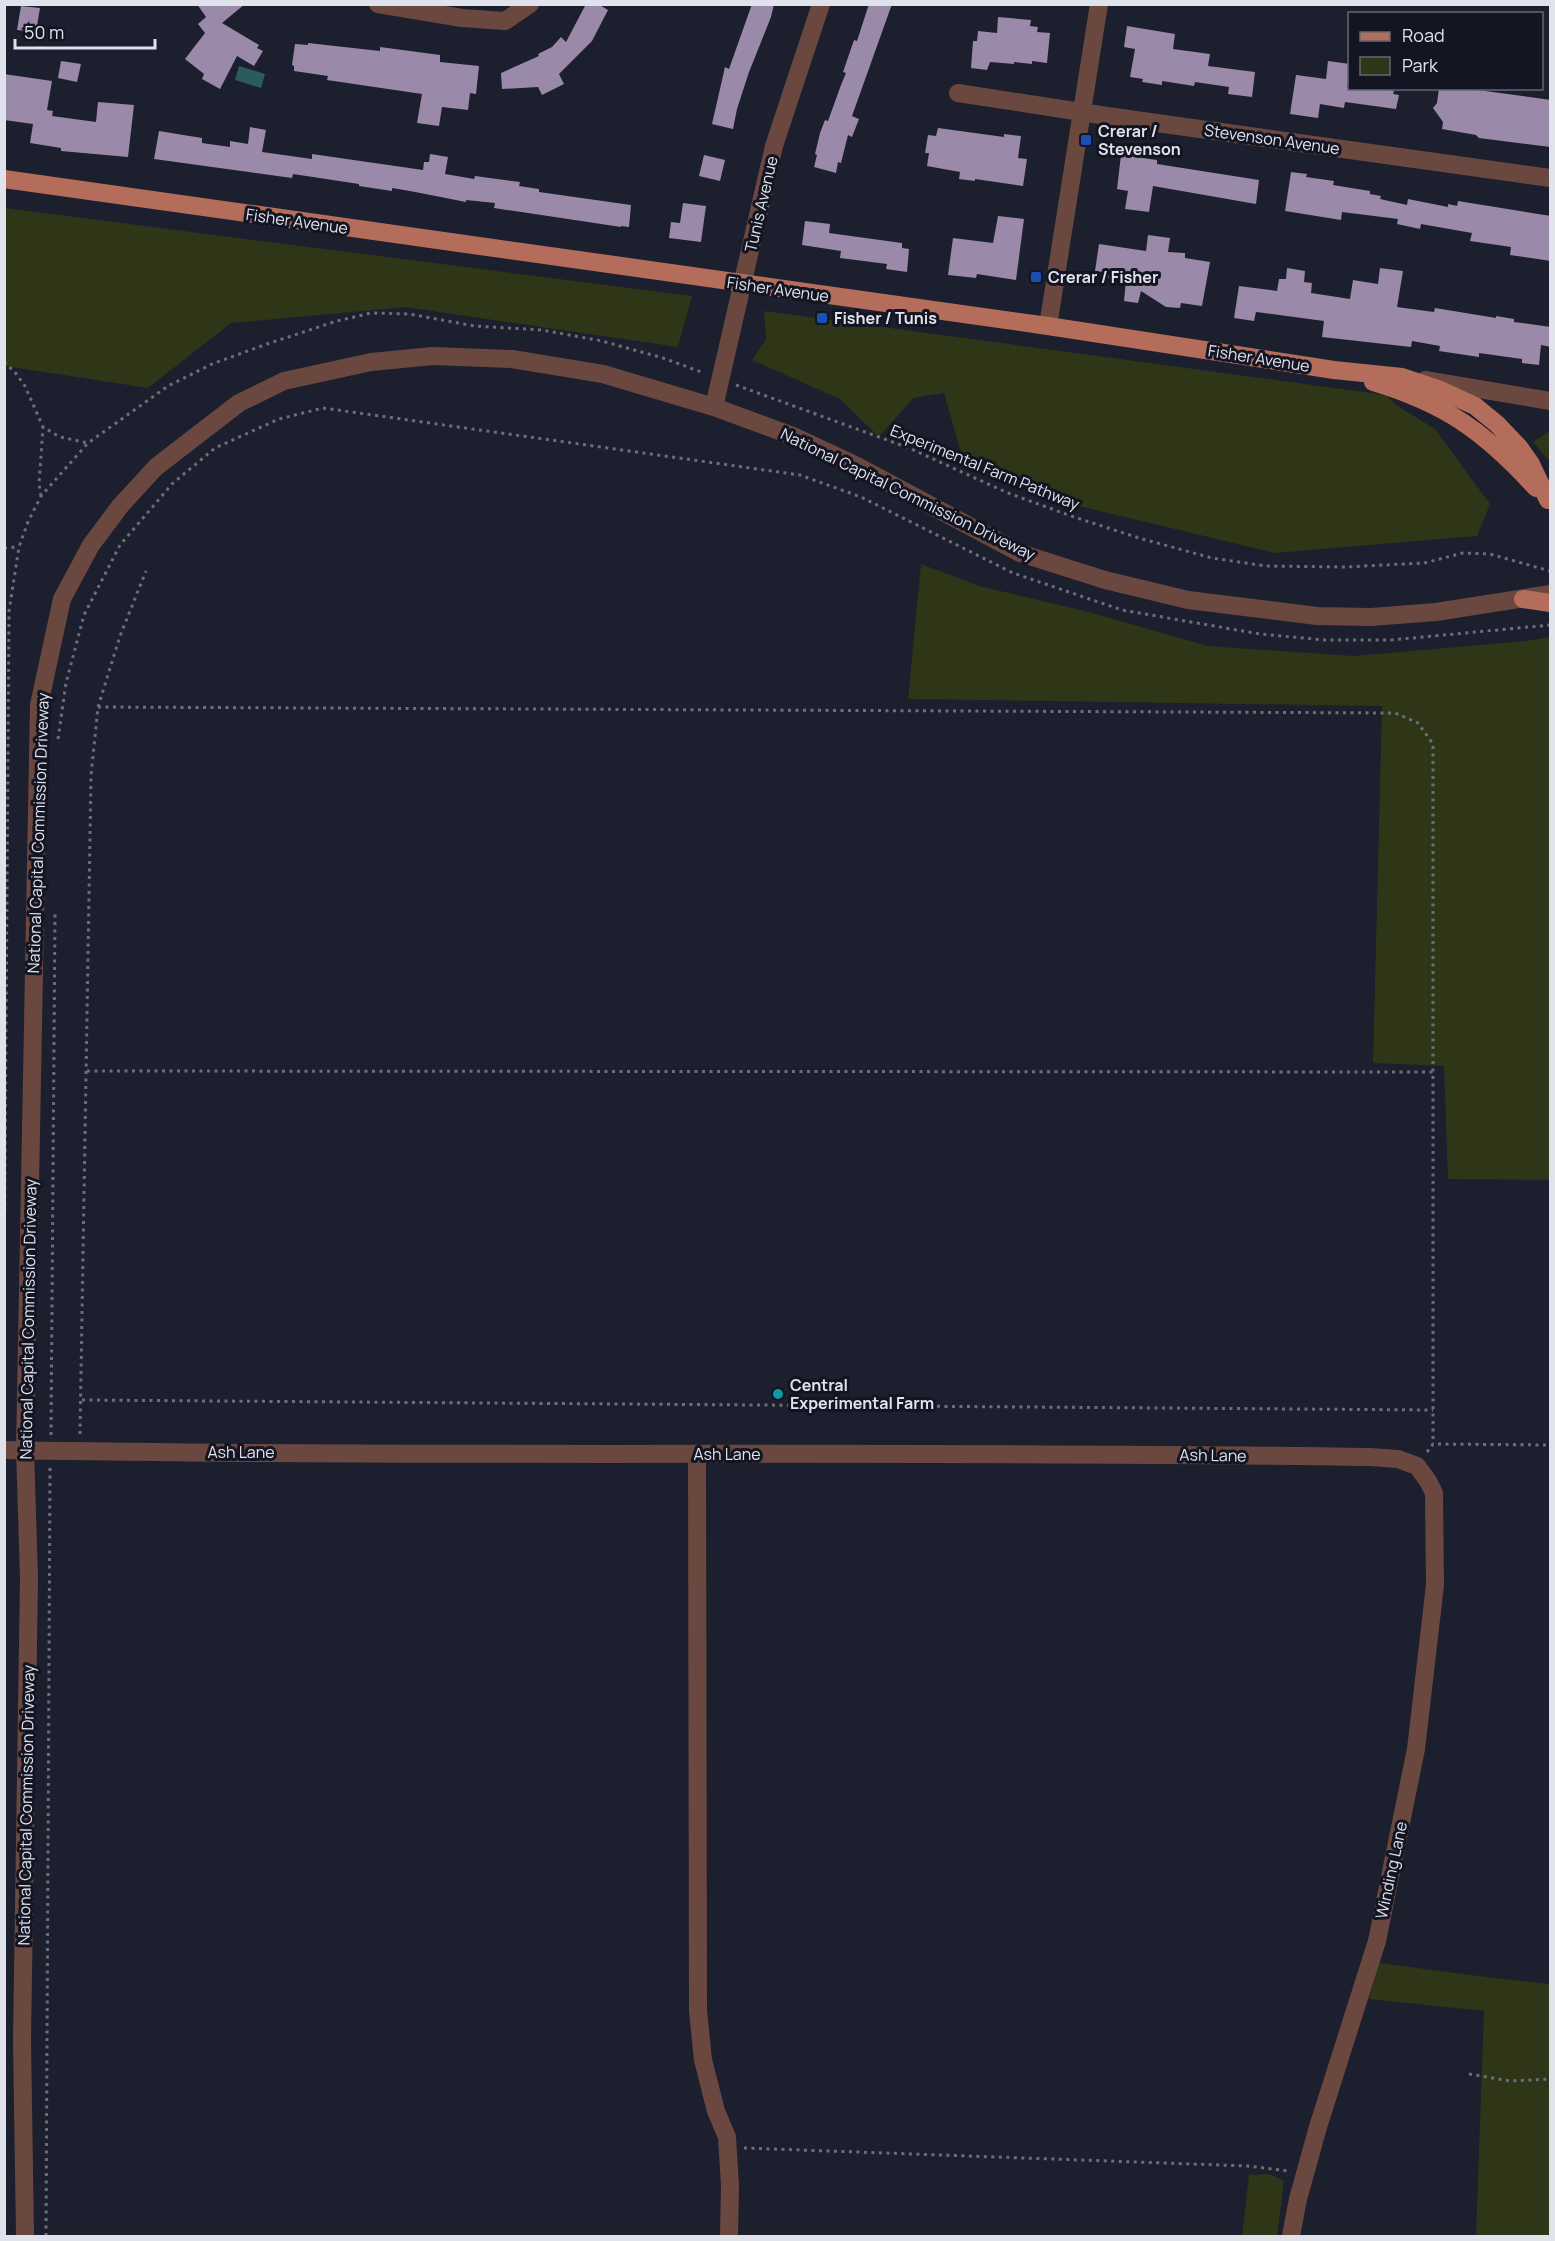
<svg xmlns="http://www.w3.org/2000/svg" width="1555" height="2241" viewBox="0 0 1555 2241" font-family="Manrope,sans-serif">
<rect width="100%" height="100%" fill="#1c1f2d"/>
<path fill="#2e3617" d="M 5,208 L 692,296 L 678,347 L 405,307 L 231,323 L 148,388 L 5,366 Z
M 764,311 L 1386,395 L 1396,405 L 1435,429 L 1490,504 L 1477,536 L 1275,553 L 1079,506 L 965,467 L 944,393 L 913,398 L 879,437 L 840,399 L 752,360 L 766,339 Z
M 1550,431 L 1550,462 L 1533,442 Z
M 921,564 L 979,586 L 1089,612 L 1208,646 L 1354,656 L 1525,641 L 1550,637 L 1550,1180 L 1448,1179 L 1444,1066 L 1373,1063 L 1382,706 L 908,699 Z
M 1379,1963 L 1486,1977 L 1550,1984 L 1550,2236 L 1476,2236 L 1484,2011 L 1369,1999 Z
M 1269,2174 L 1284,2181 L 1277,2236 L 1242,2236 L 1249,2175 Z"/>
<path fill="#2a5b5d" d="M 239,66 L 265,74 L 261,88 L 235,80 Z"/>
<path fill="#9b89aa" d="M 197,4 L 245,4 L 222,23 L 259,45 L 257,48 L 263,51 L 254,66 L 237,56 L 220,89 L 202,79 L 204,74 L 185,59 L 205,33 L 198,24 L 206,17 Z
M 586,4 L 598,4 L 608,10 L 592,41 L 559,74 L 564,84 L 542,95 L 538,87 L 502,89 L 501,73 L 539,56 L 538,54 L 552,47 L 561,37 L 566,42 Z
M 752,4 L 774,4 L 771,17 L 749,72 L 737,109 L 733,129 L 712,124 L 725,67 L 729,69 Z
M 869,4 L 892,4 L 852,116 L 859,119 L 852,137 L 848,135 L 841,163 L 838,162 L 836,173 L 814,167 L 817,155 L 815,154 L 820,133 L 825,120 L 828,121 L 841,85 L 846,73 L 843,72 L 854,40 L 857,41 Z
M 21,6 L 40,8 L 36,32 L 17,30 Z
M 998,17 L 1031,20 L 1030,26 L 1038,27 L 1037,32 L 1050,33 L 1047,63 L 1032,61 L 1032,64 L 1014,62 L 1014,64 L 990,62 L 987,70 L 971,68 L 973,41 L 977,41 L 978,31 L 997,33 Z
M 1127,26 L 1175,34 L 1173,49 L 1210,54 L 1208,66 L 1255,72 L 1252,97 L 1228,94 L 1229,87 L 1195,82 L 1194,86 L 1162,81 L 1162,85 L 1142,82 L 1143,79 L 1130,77 L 1135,49 L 1124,47 Z
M 308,43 L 380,51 L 380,47 L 440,55 L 440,62 L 479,66 L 476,94 L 470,93 L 468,110 L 442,107 L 439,126 L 417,123 L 422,94 L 327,80 L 328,76 L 294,71 L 294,66 L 292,65 L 295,44 L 308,45 Z
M 61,61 L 81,64 L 77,82 L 58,78 Z
M 1328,61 L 1350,64 L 1347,88 L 1383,88 L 1394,91 L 1393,94 L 1399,95 L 1396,109 L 1345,102 L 1344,108 L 1320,104 L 1318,118 L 1290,114 L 1296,75 L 1326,79 Z
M 4,74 L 52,81 L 47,110 L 53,111 L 52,116 L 96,122 L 98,102 L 134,105 L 128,157 L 61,151 L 61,148 L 30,143 L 33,124 L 4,120 Z
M 1439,88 L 1463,88 L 1551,100 L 1551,147 L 1479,138 L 1476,135 L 1442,129 L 1443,122 L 1433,108 L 1437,103 Z
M 250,127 L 266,130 L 262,152 L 312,159 L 312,154 L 423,170 L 424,162 L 429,162 L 430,154 L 448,157 L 445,174 L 474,179 L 475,176 L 520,182 L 519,186 L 539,189 L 539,192 L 631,205 L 629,227 L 621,226 L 621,227 L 494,208 L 495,203 L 466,200 L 466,202 L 410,191 L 392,188 L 392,191 L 359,186 L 359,184 L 293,174 L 292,178 L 154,159 L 159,131 L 202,138 L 202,143 L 230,147 L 230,141 L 248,144 Z
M 938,128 L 1004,137 L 1004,134 L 1021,136 L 1018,158 L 1027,159 L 1023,186 L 975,179 L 975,181 L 959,179 L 960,172 L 927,166 L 929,153 L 925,153 L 928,135 L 936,136 Z
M 704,155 L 725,160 L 720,181 L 699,176 Z
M 1121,155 L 1157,160 L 1157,164 L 1259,180 L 1256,204 L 1153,186 L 1149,212 L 1125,209 L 1128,191 L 1117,189 Z
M 1291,172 L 1307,174 L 1306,177 L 1334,181 L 1333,185 L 1370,191 L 1370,194 L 1381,196 L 1380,199 L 1407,205 L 1408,199 L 1448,207 L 1448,204 L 1457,206 L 1458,201 L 1551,216 L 1551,261 L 1510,255 L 1511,247 L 1470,241 L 1472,233 L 1421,224 L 1420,229 L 1397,224 L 1398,219 L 1342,212 L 1341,220 L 1285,211 Z
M 683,203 L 706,206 L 701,242 L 669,238 L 671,222 L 680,223 Z
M 998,216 L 1024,219 L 1016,280 L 977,274 L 976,278 L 948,275 L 953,238 L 993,243 Z
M 805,221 L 830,224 L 829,233 L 902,243 L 902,248 L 909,249 L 907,272 L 886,269 L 887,264 L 840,258 L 841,251 L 802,245 Z
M 1148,235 L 1170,238 L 1168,252 L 1185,253 L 1185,258 L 1210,262 L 1202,306 L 1181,303 L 1180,308 L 1166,307 L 1141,291 L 1138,303 L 1124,301 L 1126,281 L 1102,277 L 1102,272 L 1095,271 L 1099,244 L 1146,251 Z
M 1287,268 L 1305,271 L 1304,282 L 1312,283 L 1311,293 L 1350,299 L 1353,280 L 1378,284 L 1380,268 L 1403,271 L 1397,307 L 1434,312 L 1435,308 L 1496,318 L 1496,316 L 1514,319 L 1514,322 L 1551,327 L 1551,347 L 1541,345 L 1539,365 L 1522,363 L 1522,359 L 1479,353 L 1479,357 L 1439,351 L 1440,346 L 1412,341 L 1411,347 L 1322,337 L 1324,321 L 1256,312 L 1254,321 L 1234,318 L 1239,286 L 1277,291 L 1279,279 L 1286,279 Z"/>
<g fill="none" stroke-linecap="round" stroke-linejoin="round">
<path stroke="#6c6f7b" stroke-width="3" stroke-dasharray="3 4.5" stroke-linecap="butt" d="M 4,362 L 14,371 L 25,386 L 43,427 L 60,437 L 88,443
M 736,385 L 909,448 L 1008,493 L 1074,517 L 1139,538 L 1212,558 L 1266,566 L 1345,567 L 1424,563 L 1463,553 L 1490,554 L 1550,571
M 41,496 L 39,484 L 43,427
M 4,548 L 19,547
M 98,707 L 1395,713 L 1418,723 L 1433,744 L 1433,1444
M 58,739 L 66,683 L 84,615 L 120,545 L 172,484 L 215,448 L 279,419 L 323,408 L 800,475 L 861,497 L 1013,573 L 1122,610 L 1260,634 L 1325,640 L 1391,640 L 1550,625
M 87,1071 L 1433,1072
M 4,1317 L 9,611 L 19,547 L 28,522 L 41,496 L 88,443 L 168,386 L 212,364 L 267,344 L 337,321 L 371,313 L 409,314 L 475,326 L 542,330 L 602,341 L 663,358 L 704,373
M 82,1400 L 1433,1410
M 80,1434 L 91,776 L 98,707 L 120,636 L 146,571
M 51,1435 L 55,913
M 1427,1452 L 1433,1444 L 1550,1445
M 1469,2074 L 1510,2081 L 1550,2079
M 744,2148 L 1248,2166 L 1289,2171
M 46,2236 L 50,1468"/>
<path stroke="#6b483f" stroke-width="18" d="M 378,4 L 462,18 L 505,21 L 530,4
M 958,93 L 1107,116 L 1550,178
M 1048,326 L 1099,4
M 1425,380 L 1550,401
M 714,407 L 774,146 L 821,4
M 4,1450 C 460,1458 915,1450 1370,1457 L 1398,1459 L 1417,1466 L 1428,1481 L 1434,1493 L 1435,1585 L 1416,1749 L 1377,1941 L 1318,2127 L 1298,2199 L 1291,2236
M 697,1454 L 698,2011 L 703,2060 L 716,2111 L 727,2137 L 730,2185 L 729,2236
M 25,2236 L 22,2040 L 29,1578 L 25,1450 L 39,705 L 62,599 L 91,545 L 121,505 L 156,467 L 239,403 L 284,381 L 371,362 L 433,356 L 512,359 L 603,374 L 714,407 L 793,436 L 857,466 L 1020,553 L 1105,580 L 1188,600 L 1317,616 L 1371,617 L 1436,612 L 1550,594"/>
<path stroke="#b56d5b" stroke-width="18" d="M 4,179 L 1048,326 L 1334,370 L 1402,377 L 1438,389 L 1464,401 L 1475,406 L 1497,424 L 1519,447 L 1531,464 L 1548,500
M 1373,382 C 1446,404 1485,432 1536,488
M 1523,599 L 1550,603"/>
</g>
<g fill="#1a4fb4" stroke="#131523" stroke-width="2">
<rect x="1080" y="134" width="12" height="12" rx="3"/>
<rect x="1030" y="271" width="12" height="12" rx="3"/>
<rect x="816" y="312" width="12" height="12" rx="3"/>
</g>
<circle fill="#0f9aa8" stroke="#131523" stroke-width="2" cx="778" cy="1394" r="6"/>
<g text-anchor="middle" stroke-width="6" stroke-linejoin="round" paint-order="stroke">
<g font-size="16" font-weight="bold" fill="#e0e2ec" stroke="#131523" text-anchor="start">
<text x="1098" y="137">Crerar /<tspan x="1098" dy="18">Stevenson</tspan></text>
<text x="1048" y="283">Crerar / Fisher</text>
<text x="834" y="324">Fisher / Tunis</text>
<text x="790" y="1391">Central<tspan x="790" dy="18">Experimental Farm</tspan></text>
</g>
<g font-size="16" fill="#e0e2ec" stroke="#131523">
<text transform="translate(1272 139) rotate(8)" y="6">Stevenson Avenue</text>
<text transform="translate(761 204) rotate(-77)" y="6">Tunis Avenue</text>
<text transform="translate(297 221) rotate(8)" y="6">Fisher Avenue</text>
<text transform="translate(778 289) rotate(8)" y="6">Fisher Avenue</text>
<text transform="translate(1259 358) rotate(9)" y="6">Fisher Avenue</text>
<text transform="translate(985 467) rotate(22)" y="6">Experimental Farm Pathway</text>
<text transform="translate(908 494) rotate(26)" y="6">National Capital Commission Driveway</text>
<text transform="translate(38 833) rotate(-88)" y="6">National Capital Commission Driveway</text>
<text transform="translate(28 1319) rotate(-89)" y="6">National Capital Commission Driveway</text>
<text x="241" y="1458">Ash Lane</text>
<text x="727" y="1460">Ash Lane</text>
<text transform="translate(1213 1455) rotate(1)" y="6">Ash Lane</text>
<text transform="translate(26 1805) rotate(-89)" y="6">National Capital Commission Driveway</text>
<text transform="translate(1391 1870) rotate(-78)" y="6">Winding Lane</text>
</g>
</g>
<rect width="1555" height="2241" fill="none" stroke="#e0e2ec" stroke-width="12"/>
<rect x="1348" y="12" width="195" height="78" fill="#131523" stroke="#656773" stroke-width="1.5"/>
<rect x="1360" y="32" width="30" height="9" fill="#b56d5b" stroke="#656773" stroke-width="1.5"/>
<text x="1402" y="42" font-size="18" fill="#e0e2ec">Road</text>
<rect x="1360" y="57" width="30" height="18" fill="#2e3617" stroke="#656773" stroke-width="1.5"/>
<text x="1402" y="72" font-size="18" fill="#e0e2ec">Park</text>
<path d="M15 39v9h140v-9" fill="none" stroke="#e0e2ec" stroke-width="3"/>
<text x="24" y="39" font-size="18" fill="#e0e2ec" stroke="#131523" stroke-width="4.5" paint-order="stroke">50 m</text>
</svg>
